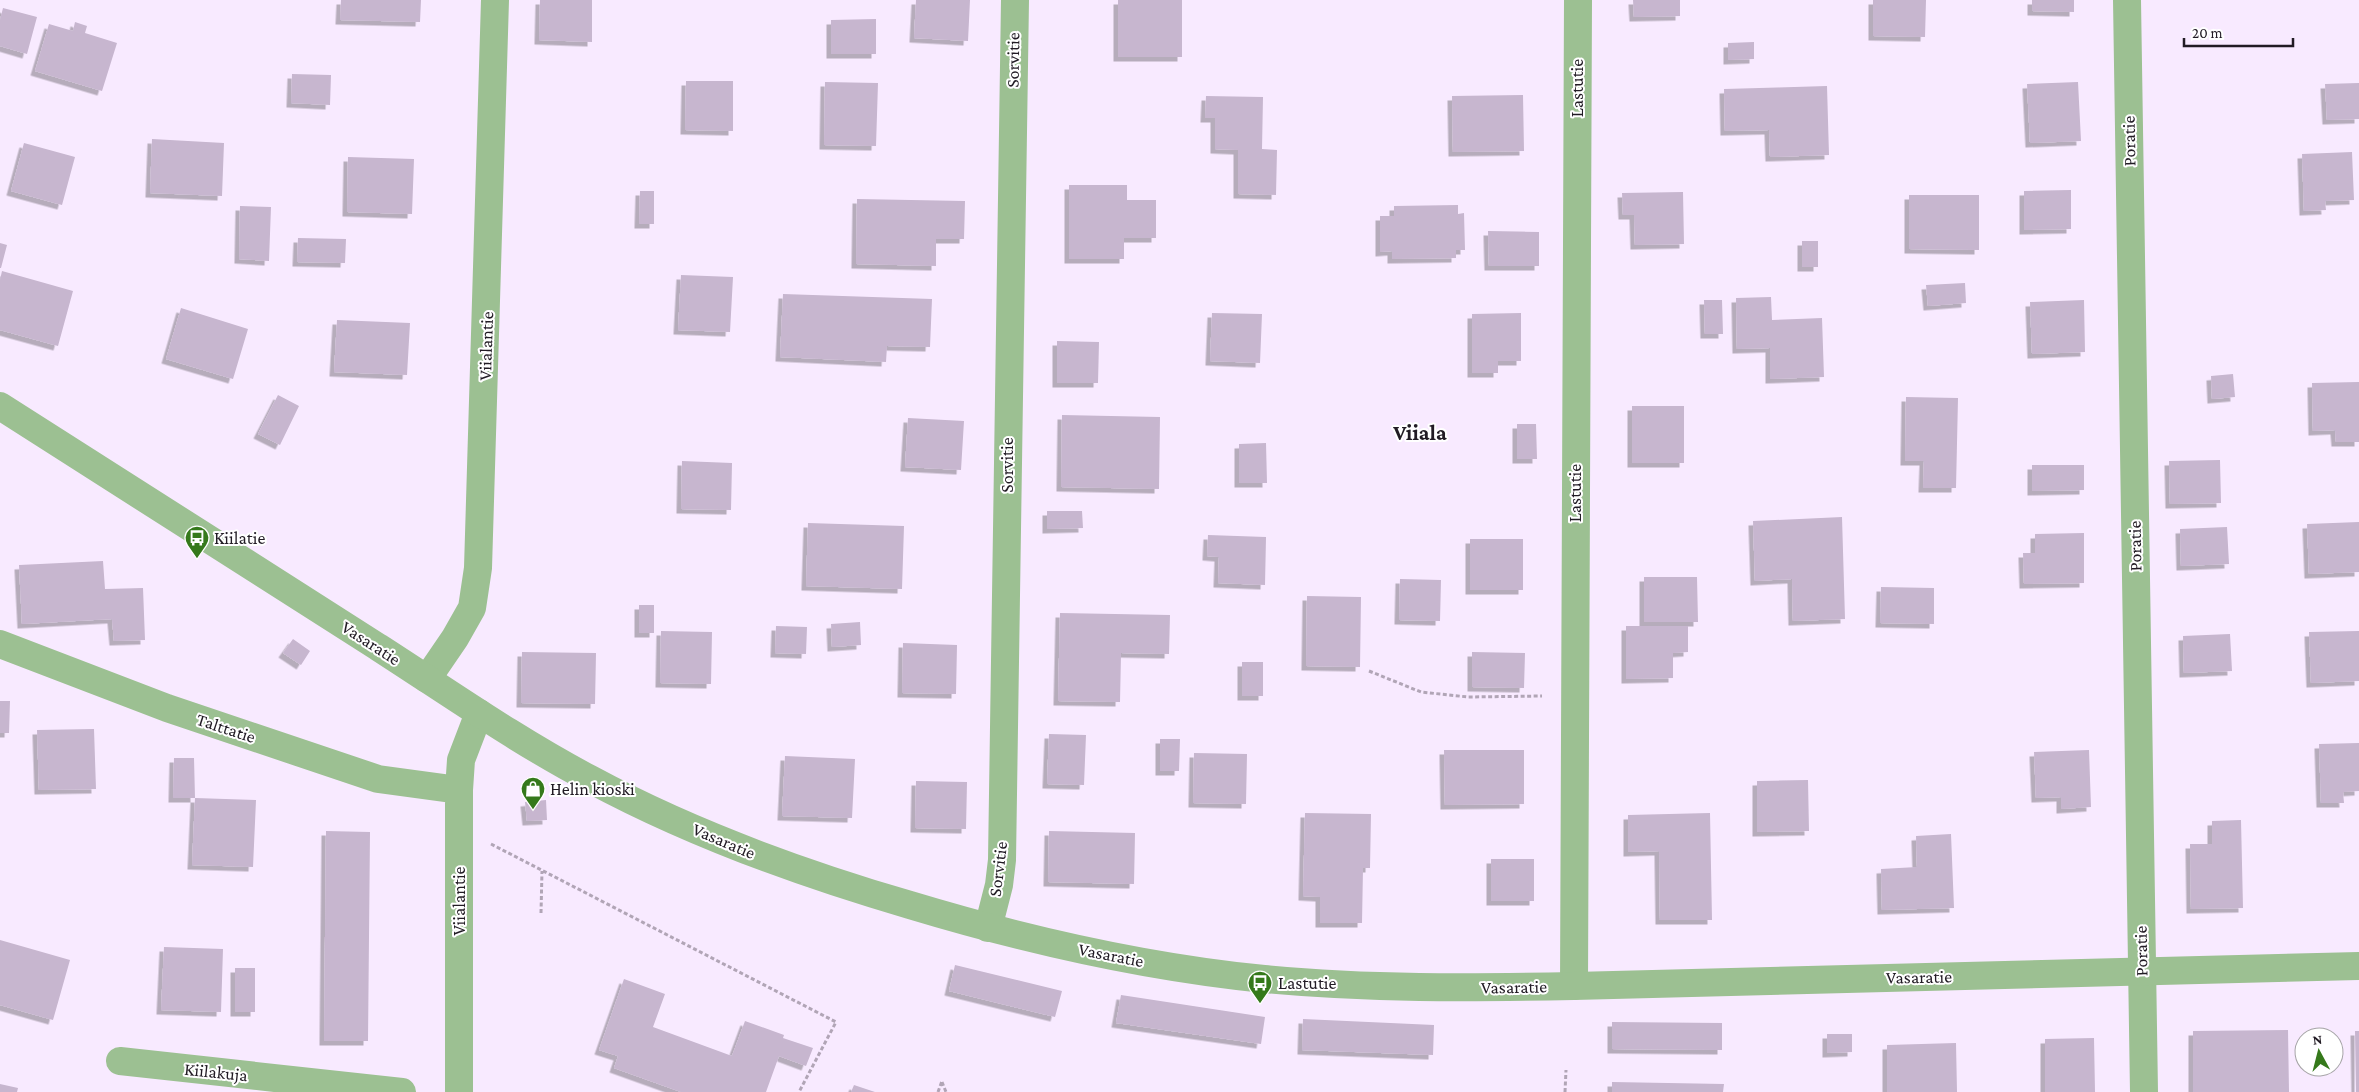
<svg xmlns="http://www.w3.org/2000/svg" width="2359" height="1092" viewBox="0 0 2359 1092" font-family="'Crimson Pro',serif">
<defs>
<filter id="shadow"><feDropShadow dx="-4.5" dy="4.5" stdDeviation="0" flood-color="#0004"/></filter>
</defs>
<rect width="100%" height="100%" fill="#f8eaff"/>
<path fill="#c7b6cf" filter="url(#shadow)" d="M 341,0 L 421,0 L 420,22 L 340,20 Z
M 540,0 L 592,0 L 592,42 L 539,40 Z
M 916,0 L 970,0 L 968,41 L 914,38 Z
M 1118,0 L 1182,0 L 1182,57 L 1118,57 Z
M 1633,0 L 1680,0 L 1680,16 L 1634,17 Z
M 1873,0 L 1926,0 L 1925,37 L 1873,36 Z
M 2032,0 L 2074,0 L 2074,12 L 2032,11 Z
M 3,8 L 37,17 L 27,54 L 0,46 L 0,20 Z
M 876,19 L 876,54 L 831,54 L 831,20 Z
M 75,22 L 87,26 L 85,33 L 117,43 L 102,91 L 35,71 L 49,24 L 73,31 Z
M 1754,42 L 1754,59 L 1728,60 L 1728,43 Z
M 292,74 L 331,75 L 330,105 L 291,103 Z
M 686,81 L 733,81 L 733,131 L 685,130 Z
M 825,82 L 878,83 L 876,146 L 824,145 Z
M 2078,82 L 2081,141 L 2030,143 L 2027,84 Z
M 2359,83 L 2359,119 L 2327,120 L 2325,84 Z
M 1827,86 L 1829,155 L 1770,157 L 1769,130 L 1725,131 L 1724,89 Z
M 1523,95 L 1524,151 L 1453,152 L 1452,96 Z
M 1206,96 L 1263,97 L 1262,149 L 1277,150 L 1276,195 L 1238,194 L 1238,150 L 1215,149 L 1215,118 L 1205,118 Z
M 152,139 L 224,143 L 222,196 L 150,193 Z
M 24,143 L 75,157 L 62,205 L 11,191 Z
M 2352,152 L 2354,200 L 2325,201 L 2326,210 L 2304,211 L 2302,154 Z
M 348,157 L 414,159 L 412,214 L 347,212 Z
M 1069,185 L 1127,185 L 1127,200 L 1156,200 L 1156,238 L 1124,238 L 1124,259 L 1069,259 Z
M 2071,190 L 2071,229 L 2024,230 L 2024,191 Z
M 640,191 L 654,191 L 654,224 L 639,224 Z
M 1683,192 L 1684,244 L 1635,245 L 1634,215 L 1623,215 L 1622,193 Z
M 1909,195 L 1979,195 L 1979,250 L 1909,249 Z
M 857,199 L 965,201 L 964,239 L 936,239 L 936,266 L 856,264 Z
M 1458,205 L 1458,214 L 1464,213 L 1465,250 L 1456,250 L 1456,258 L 1392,259 L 1392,251 L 1380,252 L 1380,216 L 1394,216 L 1394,206 Z
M 240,206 L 271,207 L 269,261 L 239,259 Z
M 1488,231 L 1539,232 L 1539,266 L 1489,266 Z
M 298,238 L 346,239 L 345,263 L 297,262 Z
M 1802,241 L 1818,241 L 1818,267 L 1802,267 Z
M 0,243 L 7,245 L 1,268 L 0,268 Z
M 2,271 L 73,291 L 58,346 L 0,330 L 0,280 Z
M 681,275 L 733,277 L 730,332 L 678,330 Z
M 1965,283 L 1966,303 L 1928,306 L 1926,285 Z
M 783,294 L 932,299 L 930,347 L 887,346 L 886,362 L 780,357 Z
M 1771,297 L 1772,320 L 1822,318 L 1824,377 L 1770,379 L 1770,348 L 1737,349 L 1736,298 Z
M 1704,300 L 1722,300 L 1723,334 L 1705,334 Z
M 2084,300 L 2085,352 L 2032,354 L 2030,302 Z
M 181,308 L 248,329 L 233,379 L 166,359 Z
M 1212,313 L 1262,314 L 1260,363 L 1210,361 Z
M 1521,313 L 1521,361 L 1498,361 L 1498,373 L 1472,373 L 1472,314 Z
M 337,320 L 410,323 L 407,375 L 334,372 Z
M 1057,341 L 1099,342 L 1098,383 L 1057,383 Z
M 2233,374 L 2235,397 L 2212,399 L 2211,376 Z
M 2359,382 L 2359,442 L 2336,442 L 2335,430 L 2313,431 L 2312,383 Z
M 278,395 L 299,406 L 280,445 L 258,434 Z
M 1906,397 L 1958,398 L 1956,488 L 1923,488 L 1924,461 L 1905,461 Z
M 1632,406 L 1684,406 L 1684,463 L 1632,463 Z
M 1062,415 L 1160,417 L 1159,489 L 1061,487 Z
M 908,418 L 964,421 L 961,470 L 905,467 Z
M 1517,424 L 1536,424 L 1537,459 L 1517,459 Z
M 1266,443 L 1267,483 L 1239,483 L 1239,444 Z
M 2220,460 L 2221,503 L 2170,504 L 2169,461 Z
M 682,461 L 732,463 L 731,510 L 681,509 Z
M 2032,465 L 2084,465 L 2084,490 L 2032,491 Z
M 1047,511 L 1082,511 L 1083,528 L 1047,529 Z
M 1842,517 L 1845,619 L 1793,621 L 1792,579 L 1755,581 L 1753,521 Z
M 2359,522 L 2359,572 L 2309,574 L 2307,524 Z
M 808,523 L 904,526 L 902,589 L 806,586 Z
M 2227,527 L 2229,564 L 2181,566 L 2180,529 Z
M 2084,533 L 2084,583 L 2024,584 L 2023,553 L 2035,553 L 2035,534 Z
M 1208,535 L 1266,537 L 1265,585 L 1218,583 L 1219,557 L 1207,556 Z
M 1470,539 L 1523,539 L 1523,590 L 1470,590 Z
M 103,561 L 105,589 L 143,588 L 145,640 L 114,641 L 112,619 L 22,624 L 19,565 Z
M 1644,577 L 1697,577 L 1698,622 L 1644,622 Z
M 1400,579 L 1441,580 L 1440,621 L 1399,620 Z
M 1881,587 L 1934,588 L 1934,624 L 1880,623 Z
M 1307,596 L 1361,597 L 1360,667 L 1306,666 Z
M 639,605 L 654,605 L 654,633 L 639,633 Z
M 1060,613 L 1170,615 L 1169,654 L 1121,653 L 1120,702 L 1058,701 Z
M 860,622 L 861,645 L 832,647 L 831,624 Z
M 776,626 L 807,627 L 806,654 L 775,653 Z
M 1626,626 L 1688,626 L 1688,652 L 1673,653 L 1673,678 L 1626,679 Z
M 661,631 L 712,632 L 711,684 L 660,683 Z
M 2359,631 L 2359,681 L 2311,683 L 2309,632 Z
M 2230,634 L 2232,671 L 2184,673 L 2183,636 Z
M 293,639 L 310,651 L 301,665 L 283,653 Z
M 903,643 L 957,645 L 956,694 L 902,693 Z
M 522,652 L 596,653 L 595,704 L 521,703 Z
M 1472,652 L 1525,653 L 1524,688 L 1472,687 Z
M 1242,662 L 1263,662 L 1263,696 L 1242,696 Z
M 0,701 L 10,701 L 9,733 L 0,733 Z
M 94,729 L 96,789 L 39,790 L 37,730 Z
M 1049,734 L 1086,735 L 1084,785 L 1047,784 Z
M 1160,739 L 1180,739 L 1179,771 L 1160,771 Z
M 2359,743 L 2359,791 L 2343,792 L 2344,803 L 2321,803 L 2319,744 Z
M 1444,750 L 1524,750 L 1524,804 L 1445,805 Z
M 2089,750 L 2091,807 L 2061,809 L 2061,797 L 2036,798 L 2034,752 Z
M 1194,753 L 1247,754 L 1246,804 L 1193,803 Z
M 785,756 L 855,759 L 852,818 L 782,816 Z
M 174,758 L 194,758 L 195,798 L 173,798 Z
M 1808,780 L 1809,831 L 1757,832 L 1757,781 Z
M 916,781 L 967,782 L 966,829 L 915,828 Z
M 195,798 L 256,800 L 253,867 L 192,865 Z
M 546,800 L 547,820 L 527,821 L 525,802 Z
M 1305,813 L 1371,814 L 1370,868 L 1363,868 L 1362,923 L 1320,923 L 1320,897 L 1303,896 Z
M 1710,813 L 1712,920 L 1660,920 L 1659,851 L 1628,852 L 1628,815 Z
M 2241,820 L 2243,908 L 2191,909 L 2190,844 L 2212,844 L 2212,821 Z
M 326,831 L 370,832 L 368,1041 L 324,1041 Z
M 1049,831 L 1135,833 L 1134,884 L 1048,882 Z
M 1951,834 L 1954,908 L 1882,910 L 1881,869 L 1917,867 L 1916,836 Z
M 1491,859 L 1534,859 L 1534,901 L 1491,901 Z
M 0,940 L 70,960 L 53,1020 L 0,1005 Z
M 164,947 L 223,949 L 221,1012 L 161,1010 Z
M 955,965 L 1062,991 L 1055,1017 L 949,991 Z
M 235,968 L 255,968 L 255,1012 L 235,1012 Z
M 624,979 L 665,994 L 653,1027 L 732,1056 L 745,1021 L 784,1035 L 783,1038 L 813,1048 L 806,1066 L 779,1056 L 766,1092 L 681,1092 L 614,1068 L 618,1056 L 599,1050 Z
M 1121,995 L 1265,1017 L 1261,1044 L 1116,1023 Z
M 1303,1019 L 1434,1025 L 1433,1055 L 1302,1050 Z
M 1612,1022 L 1722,1023 L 1722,1050 L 1612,1049 Z
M 2288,1030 L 2289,1092 L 2193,1092 L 2193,1031 Z
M 2355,1031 L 2359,1031 L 2359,1092 L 2356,1092 Z
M 1827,1034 L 1852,1034 L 1852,1052 L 1827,1053 Z
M 2094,1038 L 2095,1092 L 2045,1092 L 2045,1039 Z
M 1956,1043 L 1957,1092 L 1887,1092 L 1887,1045 Z
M 1612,1082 L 1724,1084 L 1723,1092 L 1612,1092 Z
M 0,1084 L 18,1088 L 17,1092 L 0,1092 Z
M 854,1085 L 875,1092 L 851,1092 Z"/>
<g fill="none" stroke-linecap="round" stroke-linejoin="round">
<path stroke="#b1a5b6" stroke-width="3" stroke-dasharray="4 2.5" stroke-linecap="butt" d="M 1369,671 L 1421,692 L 1468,697 L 1542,696
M 491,844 L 836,1022 L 799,1092
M 541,913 L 542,871
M 942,1082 L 946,1092
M 938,1092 L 942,1081
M 1565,1092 L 1566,1070"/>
<path stroke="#9cc092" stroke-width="28" d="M 2127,0 L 2144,1092
M 0,644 L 167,708 L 378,779 L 459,790
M 427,679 L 455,638 L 472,608 L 478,568 L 495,0
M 988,928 L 999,885 L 1002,860 L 1015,0
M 1574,986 L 1578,0
M 120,1061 L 402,1092
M 459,1092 L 459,790 L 461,760 L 479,713"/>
<path stroke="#9cc092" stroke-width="28" d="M 0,406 C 126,487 252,567 378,647 C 448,692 516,740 590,779 C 692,834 800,873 910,905 C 1026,940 1144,967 1264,979 C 1368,989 1471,988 1574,986 L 2359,966"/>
</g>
<defs>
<symbol id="bus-pin" viewBox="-11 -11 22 30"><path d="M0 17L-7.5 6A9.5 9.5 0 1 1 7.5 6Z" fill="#35791b" stroke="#fff"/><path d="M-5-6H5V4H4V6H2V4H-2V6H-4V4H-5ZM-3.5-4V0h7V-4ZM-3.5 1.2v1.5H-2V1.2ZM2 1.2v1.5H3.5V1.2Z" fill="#fff"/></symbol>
<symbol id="shop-pin" viewBox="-11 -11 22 30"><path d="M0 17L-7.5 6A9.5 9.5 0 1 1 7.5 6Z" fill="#35791b" stroke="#fff"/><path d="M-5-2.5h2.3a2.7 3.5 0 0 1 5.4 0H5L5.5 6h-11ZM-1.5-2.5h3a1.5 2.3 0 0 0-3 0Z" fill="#fff"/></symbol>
</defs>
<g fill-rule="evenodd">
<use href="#bus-pin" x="183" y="524" width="28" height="38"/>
<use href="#shop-pin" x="519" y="775" width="28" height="38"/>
<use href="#bus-pin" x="1246" y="969" width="28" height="38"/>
</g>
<g text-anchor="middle" stroke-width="4" stroke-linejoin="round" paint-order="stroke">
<g font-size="18" fill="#211b24" stroke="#fff">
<text transform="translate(1013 60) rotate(-89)" y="6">Sorvitie</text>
<text transform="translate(1577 88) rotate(-90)" y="6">Lastutie</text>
<text transform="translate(2129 141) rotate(-91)" y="6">Poratie</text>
<text transform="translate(486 346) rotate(-88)" y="6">Viialantie</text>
<text transform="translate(1007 465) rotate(-90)" y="6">Sorvitie</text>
<text transform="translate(1575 493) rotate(-90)" y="6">Lastutie</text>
<text transform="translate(2135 546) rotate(-91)" y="6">Poratie</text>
<text transform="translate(371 643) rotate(33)" y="6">Vasaratie</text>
<text transform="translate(226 728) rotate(18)" y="6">Talttatie</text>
<text transform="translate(724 841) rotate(23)" y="6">Vasaratie</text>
<text transform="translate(998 869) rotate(-83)" y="6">Sorvitie</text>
<text transform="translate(459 901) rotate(-90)" y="6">Viialantie</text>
<text transform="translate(2141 951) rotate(-91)" y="6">Poratie</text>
<text transform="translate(1111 955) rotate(11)" y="6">Vasaratie</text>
<text transform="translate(1919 977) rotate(-1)" y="6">Vasaratie</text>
<text transform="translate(1514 987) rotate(-1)" y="6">Vasaratie</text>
<text transform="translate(216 1072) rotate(6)" y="6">Kiilakuja</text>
</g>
<g font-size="18" fill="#211b24" stroke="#fff" text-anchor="start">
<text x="214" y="544">Kiilatie</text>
<text x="550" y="795">Helin kioski</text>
<text x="1278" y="989">Lastutie</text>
</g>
<g font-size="22" font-weight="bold" fill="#211b24" stroke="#fff">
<text x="1420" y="440">Viiala</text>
</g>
</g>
<g transform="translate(2319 1052) rotate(353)"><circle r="24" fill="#ffffff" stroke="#a6a4a7"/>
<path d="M0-4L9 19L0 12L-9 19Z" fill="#35791b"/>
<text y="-8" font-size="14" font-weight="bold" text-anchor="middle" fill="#211b24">N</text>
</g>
<path d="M2184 38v8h109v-8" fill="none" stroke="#211b24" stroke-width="2.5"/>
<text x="2192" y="38" font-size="15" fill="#211b24" stroke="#ffffff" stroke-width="4" paint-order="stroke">20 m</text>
</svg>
